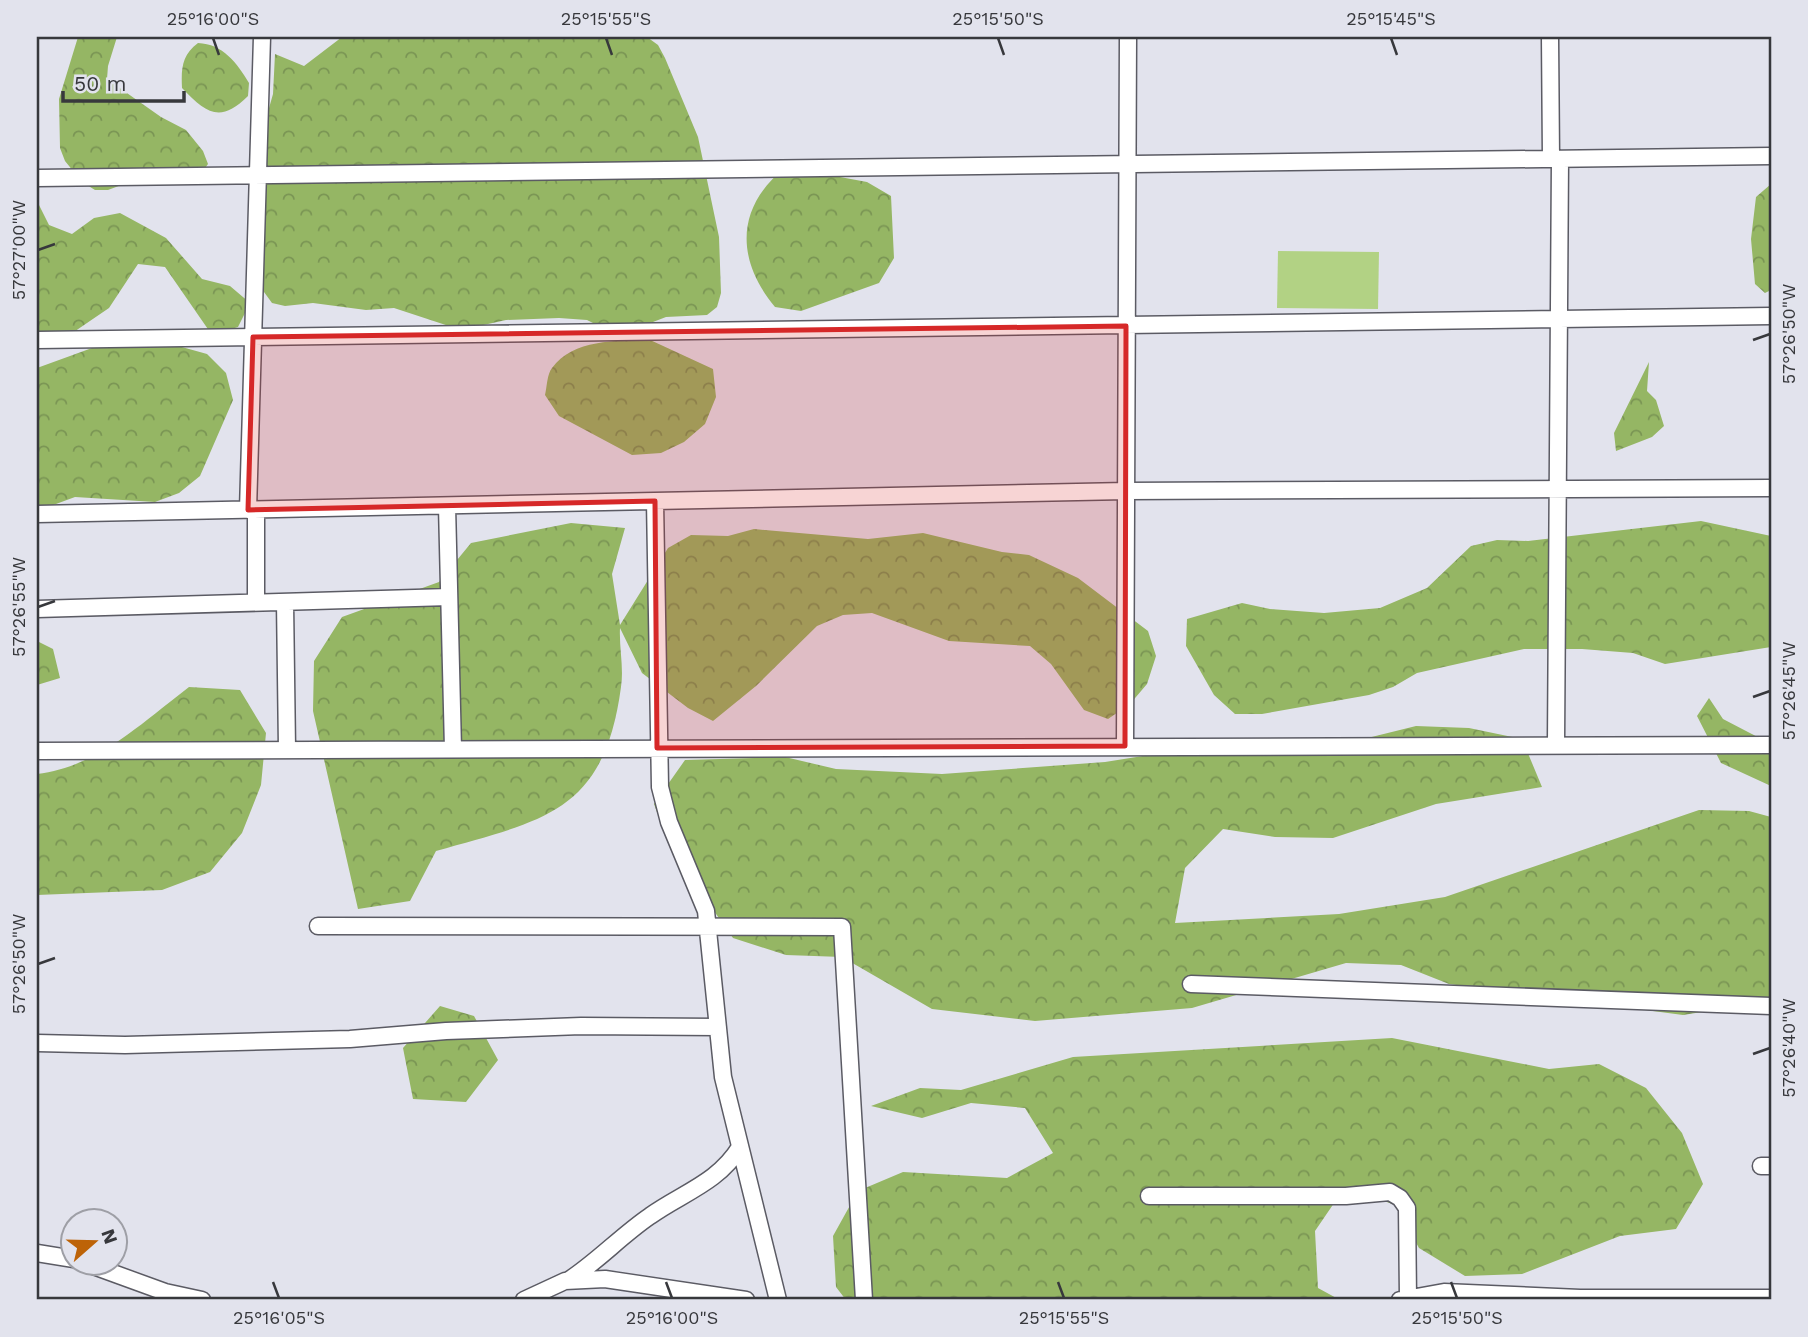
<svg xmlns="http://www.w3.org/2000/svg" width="1808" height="1337" viewBox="0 0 1808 1337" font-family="'Work Sans',sans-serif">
<defs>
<pattern id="forest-crowns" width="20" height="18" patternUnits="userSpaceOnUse" patternTransform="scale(1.75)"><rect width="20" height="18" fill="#95b664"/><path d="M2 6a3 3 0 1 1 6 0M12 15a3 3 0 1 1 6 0" fill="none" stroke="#7a9554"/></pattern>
</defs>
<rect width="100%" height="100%" fill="#e2e3ed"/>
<path fill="#b2d284" d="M 1278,251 L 1379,252 L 1378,309 L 1277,308 Z"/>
<path fill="url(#forest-crowns)" d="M 78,37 L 117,37 L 108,66 L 107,79 L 161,117 L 186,130 L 203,151 L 208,164 L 200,175 L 132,181 L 108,190 L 95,190 L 82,182 L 65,161 L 60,148 L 59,99 Z
M 342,37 L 647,37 L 658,45 L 665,58 L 698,137 L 719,237 L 721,293 L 717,307 L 707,315 L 666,317 L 640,327 L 599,326 L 587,320 L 559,318 L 506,320 L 461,330 L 394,308 L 366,310 L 313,303 L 285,306 L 272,303 L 264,292 L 258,266 L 265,226 L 258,147 L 273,94 L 275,54 L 304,66 Z
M 198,43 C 223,44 237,63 249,83 L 248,96 C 220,124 206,113 182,88 C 181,68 182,55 198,43 Z
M 786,167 L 867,182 L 891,196 L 894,258 L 879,283 L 801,311 L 775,307 C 735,259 736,206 786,167 Z
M 1771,184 L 1771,290 L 1765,293 L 1755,284 L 1751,239 L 1756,197 Z
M 37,201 L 49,225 L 72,234 L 94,218 L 120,213 L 166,238 L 202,279 L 230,286 L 250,303 L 238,327 L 212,335 L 165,267 L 138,264 L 109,308 L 65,338 L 37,348 Z
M 153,339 L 207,354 L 226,373 L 233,400 L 200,476 L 179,493 L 155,502 L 75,497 L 37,511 L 37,368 L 103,344 Z
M 648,339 L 713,369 L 716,397 L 705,424 L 684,442 L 661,453 L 632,455 L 559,416 L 545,395 C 547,387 547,374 552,368 C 573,339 617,341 648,339 Z
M 1649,362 L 1647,391 L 1656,400 L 1664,426 L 1652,437 L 1616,451 L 1614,433 Z
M 1701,521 L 1771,536 L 1771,647 L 1665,664 L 1633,653 L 1582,649 L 1524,649 L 1417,673 L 1393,687 L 1369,695 L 1262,714 L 1235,714 L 1214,695 L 1186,646 L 1187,619 L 1242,603 L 1270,609 L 1324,613 L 1380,608 L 1427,588 L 1471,546 L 1497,540 L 1528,541 Z
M 571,523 L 625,528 L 612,574 L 620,625 L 668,548 L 691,535 L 728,536 L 754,529 L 868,539 L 923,533 L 1002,552 L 1029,555 L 1078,578 L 1148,631 L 1156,656 L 1147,684 L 1130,704 L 1108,719 L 1084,710 L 1051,664 L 1030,646 L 949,641 L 872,613 L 843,615 L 817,626 L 756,686 L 713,721 L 688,708 L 642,673 L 620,628 C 619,648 624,668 621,687 C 604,814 543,820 436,851 L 410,901 L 358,909 L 313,711 L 314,661 L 342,617 L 439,582 L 471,543 Z
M 37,641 L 53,649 L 60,678 L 37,685 Z
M 189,687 L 240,690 L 266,733 L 261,785 L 242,833 L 210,872 L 162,890 L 37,895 L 37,774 C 97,767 143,722 189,687 Z
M 1709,698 L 1723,719 L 1771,744 L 1771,786 L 1721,763 L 1697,716 Z
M 1416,726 L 1469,728 L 1522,739 L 1542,787 L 1436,804 L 1333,838 L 1275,837 L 1223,829 L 1185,868 L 1175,923 L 1339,914 L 1445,897 L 1699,810 L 1749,811 L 1771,817 L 1771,1001 L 1683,1015 L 1449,984 L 1401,965 L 1346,963 L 1192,1008 L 1035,1021 L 932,1009 L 842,957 L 786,955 L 733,938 L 671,850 L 654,804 L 685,760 L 785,757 L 836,769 L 942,774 L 1105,762 L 1212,745 L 1315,751 Z
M 440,1006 L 474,1016 L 498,1060 L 466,1102 L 413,1099 L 403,1048 Z
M 1392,1038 L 1549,1069 L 1599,1064 L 1646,1088 L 1682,1133 L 1703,1184 L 1676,1229 L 1620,1236 L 1522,1274 L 1465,1276 L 1419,1248 L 1395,1205 L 1345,1187 L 1315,1231 L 1318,1288 L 1340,1300 L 846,1300 L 836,1287 L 833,1236 L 858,1191 L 903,1172 L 1007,1178 L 1053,1153 L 1025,1108 L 971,1103 L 922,1118 L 871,1106 L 920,1088 L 961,1090 L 1073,1057 Z"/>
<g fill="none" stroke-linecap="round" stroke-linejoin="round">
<defs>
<path id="minor" d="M 1550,37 L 1551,159
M 37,178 L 1771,156
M 37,340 L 1771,316
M 655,501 L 660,787 L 669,822 L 706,911 L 723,1077 L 778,1300
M 447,506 L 453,749
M 248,510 L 262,37
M 256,510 L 256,602
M 37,514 L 1126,491 L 1771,488
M 285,602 L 287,749
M 37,609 L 449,597
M 1556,744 L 1560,159
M 1125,746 L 1128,37
M 37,751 L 1771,745
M 318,926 L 842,927 L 864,1300
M 1191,984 L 1771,1006
M 37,1043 L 125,1045 L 350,1039 L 446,1031 L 581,1026 L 718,1027
M 1761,1166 L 1771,1166
M 1149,1196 L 1346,1196 L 1390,1192 L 1400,1198 L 1407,1208 L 1408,1298
M 37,1253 L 74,1259
M 88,1264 L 165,1292 L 202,1300
M 569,1280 C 598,1261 622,1235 650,1216 C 682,1193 718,1183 740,1147
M 524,1300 L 565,1281 L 605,1279 L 746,1300
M 1400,1300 L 1444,1292 L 1580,1298 L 1771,1298"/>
</defs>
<use href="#minor" stroke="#5b5b64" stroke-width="19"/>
<use href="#minor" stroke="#fff" stroke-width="16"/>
</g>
<path fill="#d62828" fill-opacity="0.2" stroke="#d62828" stroke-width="5" stroke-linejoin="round" d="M 1126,326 L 1125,746 L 657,748 L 655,501 L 248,510 L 253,337 Z"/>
<path fill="none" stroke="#37383c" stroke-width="2.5" d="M 213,38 L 219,55M 606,38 L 612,55M 998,38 L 1004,55M 1391,38 L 1397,55M 38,250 L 55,244M 1753,340 L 1770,334M 38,607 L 55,601M 1753,697 L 1770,691M 38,964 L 55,958M 1753,1054 L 1770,1048M 273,1282 L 279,1298M 666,1282 L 672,1298M 1058,1282 L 1064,1298M 1451,1282 L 1457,1298"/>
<rect width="1808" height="1337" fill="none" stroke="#e2e3ed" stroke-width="77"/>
<g transform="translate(94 1242) rotate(70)"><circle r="33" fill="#e2e3ed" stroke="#9e9fa6" stroke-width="2"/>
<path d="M0-5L12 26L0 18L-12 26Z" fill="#bd6307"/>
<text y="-10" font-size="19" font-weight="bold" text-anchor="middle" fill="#37383c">N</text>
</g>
<path d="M63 91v10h121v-10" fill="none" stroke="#37383c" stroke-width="3.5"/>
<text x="74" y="91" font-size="21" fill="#37383c" stroke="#e2e3ed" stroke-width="5" paint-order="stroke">50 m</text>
<rect x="38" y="38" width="1732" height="1260" fill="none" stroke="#37383c" stroke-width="2.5"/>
<g font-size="18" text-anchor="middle" fill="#37383c">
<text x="213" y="25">25°16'00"S</text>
<text x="606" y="25">25°15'55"S</text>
<text x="998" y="25">25°15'50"S</text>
<text x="1391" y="25">25°15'45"S</text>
<text transform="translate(19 250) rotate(-90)" y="6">57°27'00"W</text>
<text transform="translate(1789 334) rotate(-90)" y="6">57°26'50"W</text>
<text transform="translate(19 607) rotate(-90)" y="6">57°26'55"W</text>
<text transform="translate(1789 691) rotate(-90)" y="6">57°26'45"W</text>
<text transform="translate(19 964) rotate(-90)" y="6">57°26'50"W</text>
<text transform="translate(1789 1048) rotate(-90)" y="6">57°26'40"W</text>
<text x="279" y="1324">25°16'05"S</text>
<text x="672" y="1324">25°16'00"S</text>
<text x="1064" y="1324">25°15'55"S</text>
<text x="1457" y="1324">25°15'50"S</text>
</g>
</svg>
